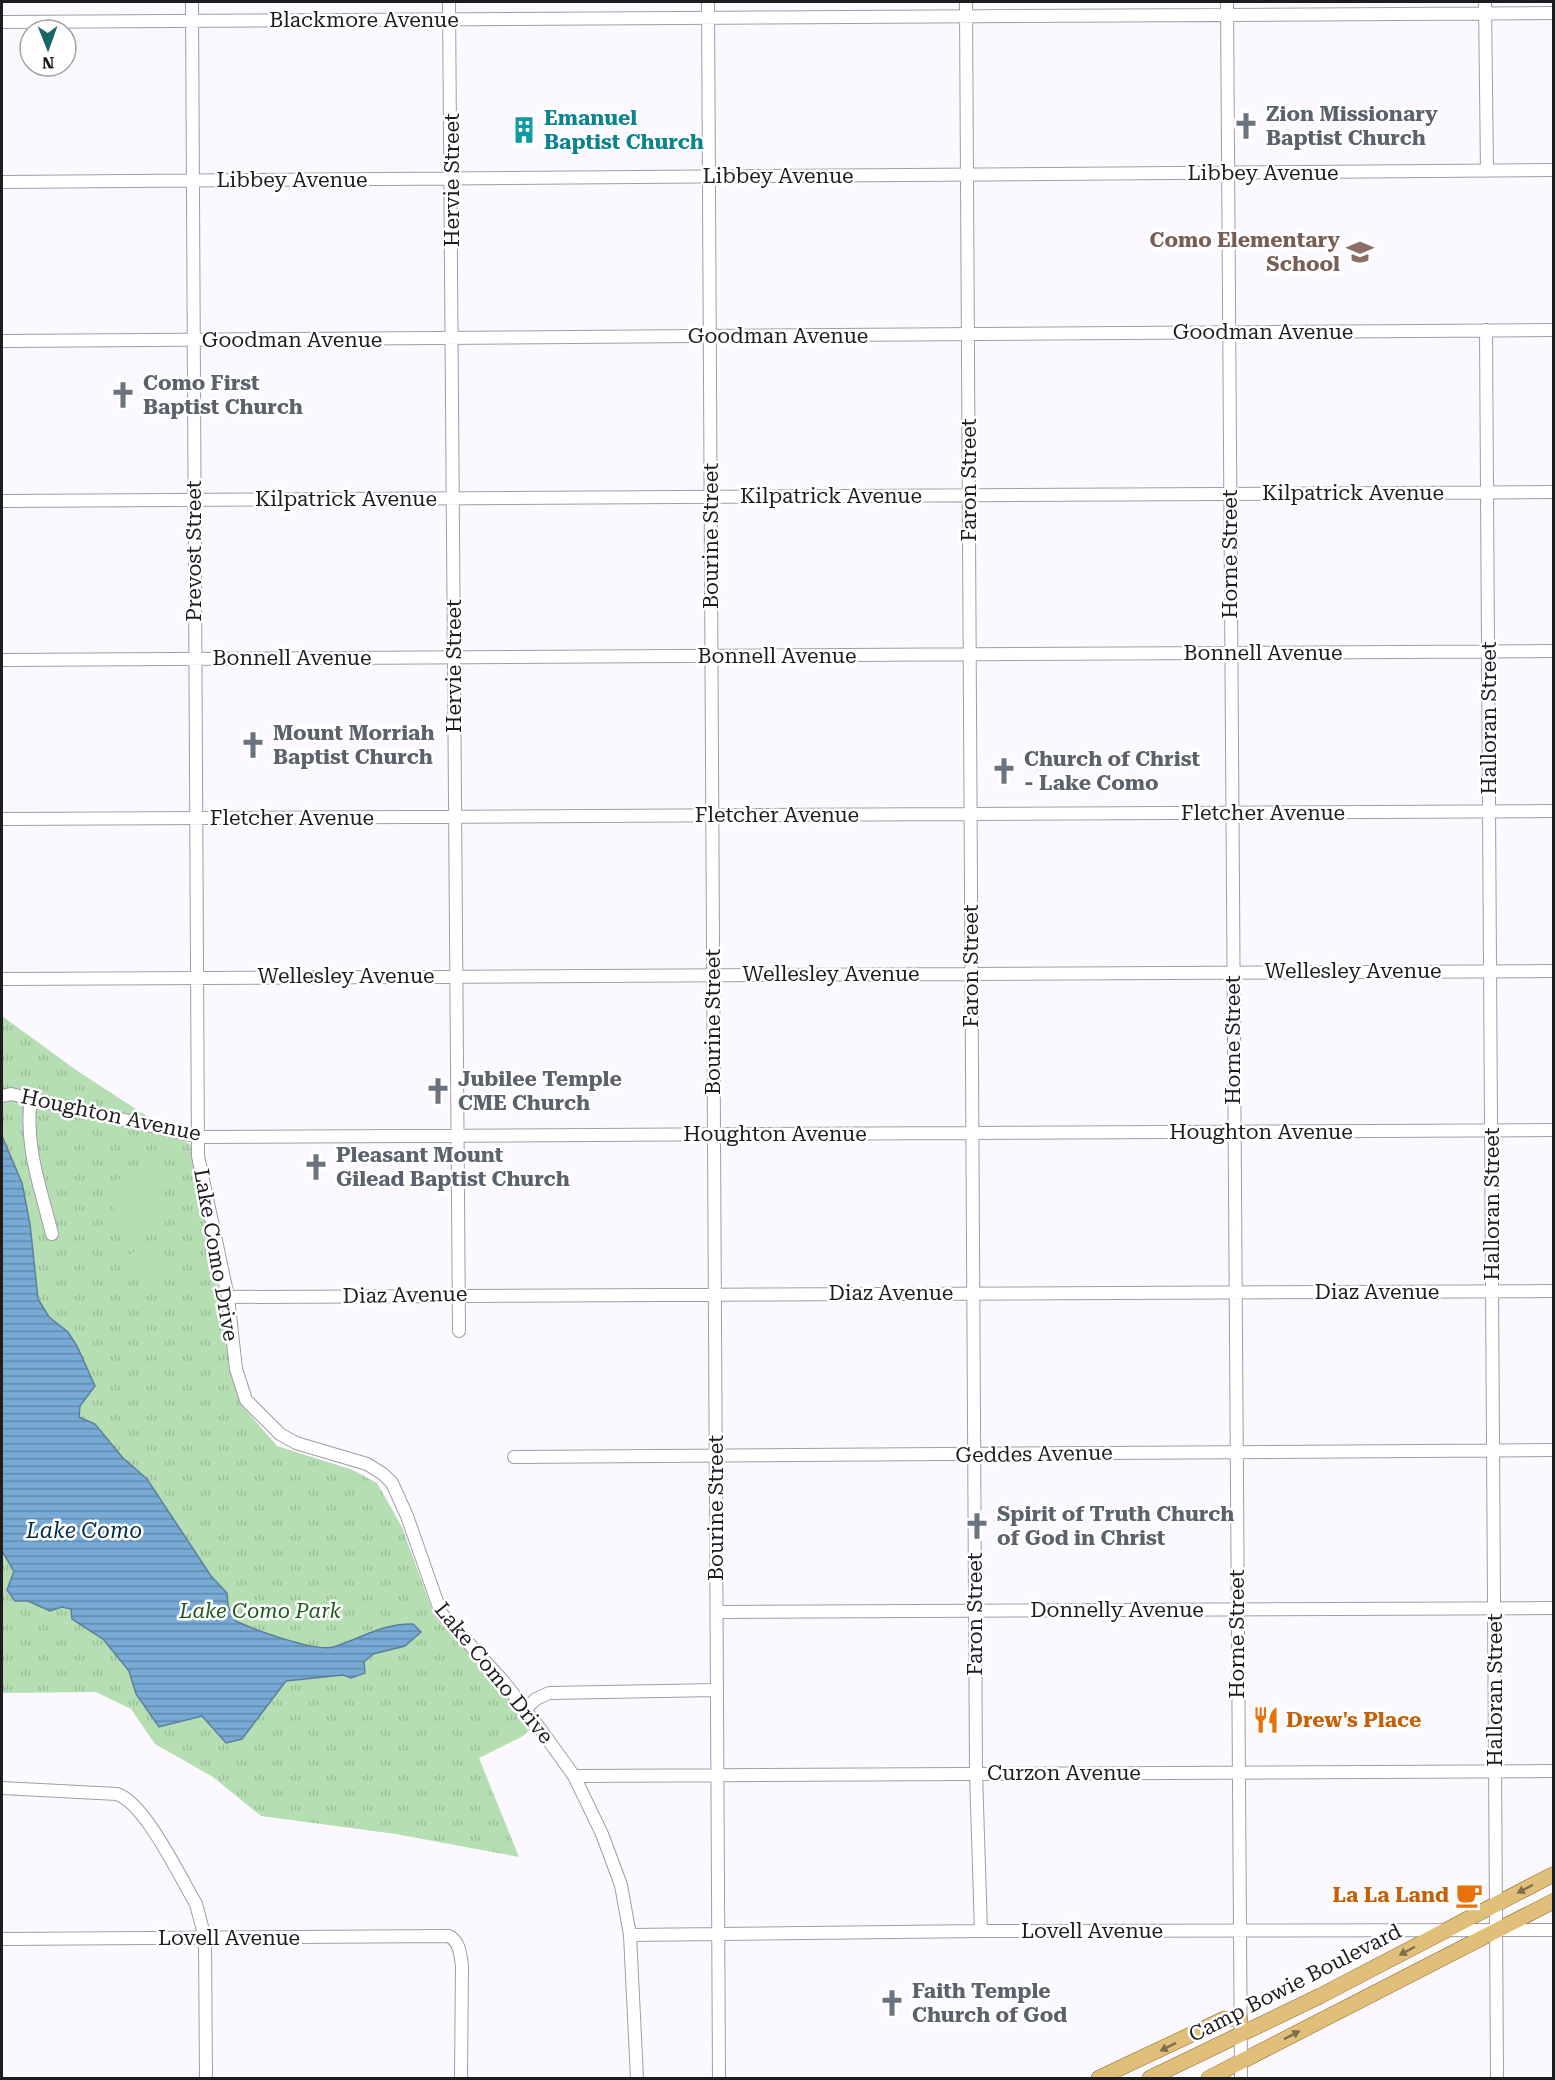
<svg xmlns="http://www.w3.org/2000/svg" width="1555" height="2080" viewBox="0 0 1555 2080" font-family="'Roboto Serif',serif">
<defs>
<pattern id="park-tufts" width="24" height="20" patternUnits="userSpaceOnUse" patternTransform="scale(1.5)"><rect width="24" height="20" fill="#b5deb2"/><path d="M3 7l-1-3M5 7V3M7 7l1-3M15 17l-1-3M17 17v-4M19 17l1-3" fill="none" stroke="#9bbe99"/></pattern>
<pattern id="water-rules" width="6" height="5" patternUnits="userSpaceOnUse" patternTransform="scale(1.5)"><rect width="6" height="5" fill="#77aad4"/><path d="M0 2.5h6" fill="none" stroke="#618aac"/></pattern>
</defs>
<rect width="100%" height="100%" fill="#fcf8ff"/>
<path fill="url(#park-tufts)" d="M 2,1016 L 76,1070 L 191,1145 L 240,1403 L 277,1446 L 353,1470 L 377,1483 L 402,1527 L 435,1618 L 465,1648 L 532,1727 L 523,1736 L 479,1758 L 519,1857 L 396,1834 L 261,1816 L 213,1777 L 155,1744 L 131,1709 L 96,1692 L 2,1693 Z"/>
<path fill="#b5deb2" d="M 151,1165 L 172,1213 L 126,1233 L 105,1185 Z
M 150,1245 L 165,1280 L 143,1289 L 129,1254 Z"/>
<path fill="url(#water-rules)" stroke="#5d7f9e" stroke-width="1.5" d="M 2,1136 L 22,1183 L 30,1224 L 38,1299 L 49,1317 L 68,1332 L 77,1346 L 95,1386 L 80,1406 L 79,1417 L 95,1424 L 123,1458 L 147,1479 L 211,1576 L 227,1593 L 228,1606 L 236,1621 C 252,1629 315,1652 333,1647 C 360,1639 383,1623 413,1624 L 421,1632 L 405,1646 L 373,1654 L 364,1662 L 365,1673 L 351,1678 L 343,1675 L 286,1681 L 242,1739 L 226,1743 L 202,1716 L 159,1727 L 136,1694 L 129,1671 L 103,1639 L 72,1619 L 71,1609 L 62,1607 L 50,1611 L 28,1601 L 15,1601 L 7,1590 L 14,1571 L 2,1551 Z"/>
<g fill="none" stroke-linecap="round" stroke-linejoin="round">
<defs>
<path id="minor" d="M 192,2 L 198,1156 L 228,1297 L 236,1369 L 246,1400 L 280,1434 L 296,1443 L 367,1464 L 383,1474 L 392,1483 L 407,1516 L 441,1613 L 504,1682 L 541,1730 L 574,1776 L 602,1834 L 621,1885 L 630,1935 L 637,2078
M 449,2 L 459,1331
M 708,2 L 719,2078
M 966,2 L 976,1773 L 981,1931
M 1227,2 L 1241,2078
M 1485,2 L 1487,171
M 2,22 L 1554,13
M 2,182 L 1554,170
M 1486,330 L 1497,2078
M 2,341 L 1554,330
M 2,501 L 1554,492
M 2,660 L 1554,651
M 2,819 L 1554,811
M 2,979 L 1554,971
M 2,1096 L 11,1094 L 199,1137 L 1554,1130
M 31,1098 C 24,1145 41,1189 52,1234
M 228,1297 L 1554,1291
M 514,1457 L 1554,1450
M 717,1612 L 1554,1608
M 525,1709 L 536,1699 L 549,1693 L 717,1690
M 574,1776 L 1554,1771
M 2,1788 L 117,1794 C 145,1803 180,1877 196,1904 L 205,1938 L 206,2078
M 630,1935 L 981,1931 L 1554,1930
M 2,1939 L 449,1936 C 460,1942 460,1954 462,1965 L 461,2078"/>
<path id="major" d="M 1099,2078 L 1224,2019 L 1240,2018
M 1150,2078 L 1320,1996 L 1554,1874
M 1209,2078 L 1554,1901"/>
</defs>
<use href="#minor" stroke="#a29ca7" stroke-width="14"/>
<use href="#major" stroke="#8e6b21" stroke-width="16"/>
<use href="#minor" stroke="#fff" stroke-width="12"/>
<use href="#major" stroke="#dfbf7a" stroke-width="15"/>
</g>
<defs><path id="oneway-solid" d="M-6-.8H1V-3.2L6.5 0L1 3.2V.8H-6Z" transform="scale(1.5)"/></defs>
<g fill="#7f6e4d">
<use href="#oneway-solid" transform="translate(1525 1889) rotate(152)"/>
<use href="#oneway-solid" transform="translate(1407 1951) rotate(152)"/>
<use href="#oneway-solid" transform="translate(1292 2035) rotate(-27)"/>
<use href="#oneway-solid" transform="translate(1168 2047) rotate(153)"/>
</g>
<defs>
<symbol id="church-bare" viewBox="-9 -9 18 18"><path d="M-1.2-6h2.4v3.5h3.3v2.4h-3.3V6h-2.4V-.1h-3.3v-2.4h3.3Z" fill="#6b7280" stroke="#fff" stroke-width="2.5" paint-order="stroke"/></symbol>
<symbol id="building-bare" viewBox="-9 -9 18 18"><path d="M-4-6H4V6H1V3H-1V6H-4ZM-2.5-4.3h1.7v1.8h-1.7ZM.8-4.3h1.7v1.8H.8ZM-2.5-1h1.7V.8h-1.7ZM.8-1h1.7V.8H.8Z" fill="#0f9aa8" stroke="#fff" stroke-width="2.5" paint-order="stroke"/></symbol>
<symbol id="school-bare" viewBox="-9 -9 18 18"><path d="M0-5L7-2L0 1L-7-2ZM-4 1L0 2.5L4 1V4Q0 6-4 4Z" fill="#8d6e63" stroke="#fff" stroke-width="2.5" paint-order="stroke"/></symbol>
<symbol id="restaurant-bare" viewBox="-9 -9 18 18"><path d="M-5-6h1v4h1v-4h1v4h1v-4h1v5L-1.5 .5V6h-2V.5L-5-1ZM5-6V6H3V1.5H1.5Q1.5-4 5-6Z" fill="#e8710a" stroke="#fff" stroke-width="2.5" paint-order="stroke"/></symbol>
<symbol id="cafe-bare" viewBox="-9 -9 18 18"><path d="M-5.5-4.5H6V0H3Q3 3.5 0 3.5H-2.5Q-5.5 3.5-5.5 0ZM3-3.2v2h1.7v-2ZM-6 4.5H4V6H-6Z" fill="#e8710a" stroke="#fff" stroke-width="2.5" paint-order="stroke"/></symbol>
</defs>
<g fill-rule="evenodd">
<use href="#church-bare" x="1227" y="107" width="38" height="38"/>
<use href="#building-bare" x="505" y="111" width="38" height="38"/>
<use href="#school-bare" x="1341" y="233" width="38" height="38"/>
<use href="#church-bare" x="104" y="376" width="38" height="38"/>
<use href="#church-bare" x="234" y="726" width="38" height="38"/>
<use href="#church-bare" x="985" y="752" width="38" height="38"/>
<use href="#church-bare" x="419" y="1072" width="38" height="38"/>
<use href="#church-bare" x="297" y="1148" width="38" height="38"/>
<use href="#church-bare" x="958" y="1507" width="38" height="38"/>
<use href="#restaurant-bare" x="1247" y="1701" width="38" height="38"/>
<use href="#cafe-bare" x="1450" y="1876" width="38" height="38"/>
<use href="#church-bare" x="873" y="1984" width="38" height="38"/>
</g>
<g text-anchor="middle" stroke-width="5" stroke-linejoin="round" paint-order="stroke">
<g font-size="21" fill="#1f1c20" stroke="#fff">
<text x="364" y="27">Blackmore Avenue</text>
<text x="1263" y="180">Libbey Avenue</text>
<text x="778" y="183">Libbey Avenue</text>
<text x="292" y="187">Libbey Avenue</text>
<text transform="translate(452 180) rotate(-90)" y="7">Hervie Street</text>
<text x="1263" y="339">Goodman Avenue</text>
<text x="778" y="343">Goodman Avenue</text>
<text x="292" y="347">Goodman Avenue</text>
<text transform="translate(969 480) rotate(-90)" y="7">Faron Street</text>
<text x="1353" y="500">Kilpatrick Avenue</text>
<text x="831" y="503">Kilpatrick Avenue</text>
<text x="346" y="506">Kilpatrick Avenue</text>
<text transform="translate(711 536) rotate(-90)" y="7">Bourine Street</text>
<text transform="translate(194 551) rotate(-90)" y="7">Prevost Street</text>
<text transform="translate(1230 554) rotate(-90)" y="7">Horne Street</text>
<text x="1263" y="660">Bonnell Avenue</text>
<text x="777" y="663">Bonnell Avenue</text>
<text x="292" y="665">Bonnell Avenue</text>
<text transform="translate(454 666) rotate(-90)" y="7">Hervie Street</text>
<text transform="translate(1489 718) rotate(-90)" y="7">Halloran Street</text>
<text x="1263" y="820">Fletcher Avenue</text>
<text x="777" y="822">Fletcher Avenue</text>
<text x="292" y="825">Fletcher Avenue</text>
<text transform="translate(971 966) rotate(-90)" y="7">Faron Street</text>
<text x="1353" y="978">Wellesley Avenue</text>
<text x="831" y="981">Wellesley Avenue</text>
<text x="346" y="983">Wellesley Avenue</text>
<text transform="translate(713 1022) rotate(-90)" y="7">Bourine Street</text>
<text transform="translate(1233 1040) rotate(-90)" y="7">Horne Street</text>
<text transform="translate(111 1115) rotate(12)" y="7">Houghton Avenue</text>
<text x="1261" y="1139">Houghton Avenue</text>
<text x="775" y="1141">Houghton Avenue</text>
<text transform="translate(1492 1204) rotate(-90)" y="7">Halloran Street</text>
<text transform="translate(216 1255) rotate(80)" y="7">Lake Como Drive</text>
<text x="1377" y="1299">Diaz Avenue</text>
<text x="891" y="1300">Diaz Avenue</text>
<text transform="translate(405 1295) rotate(-1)" y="7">Diaz Avenue</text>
<text transform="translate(1034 1454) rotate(-1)" y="7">Geddes Avenue</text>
<text transform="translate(716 1508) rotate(-90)" y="7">Bourine Street</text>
<text x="1117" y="1617">Donnelly Avenue</text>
<text transform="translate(975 1614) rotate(-90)" y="7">Faron Street</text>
<text transform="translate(1237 1634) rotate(-90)" y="7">Horne Street</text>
<text transform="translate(494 1673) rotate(51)" y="7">Lake Como Drive</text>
<text transform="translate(1495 1690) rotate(-90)" y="7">Halloran Street</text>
<text x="1064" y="1780">Curzon Avenue</text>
<text x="1092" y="1938">Lovell Avenue</text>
<text x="229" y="1945">Lovell Avenue</text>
<text transform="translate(1295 1983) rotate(-27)" y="7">Camp Bowie Boulevard</text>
</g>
<g font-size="21" font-weight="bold" fill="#5b616d" stroke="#fff" text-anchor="start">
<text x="1266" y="121">Zion Missionary<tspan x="1266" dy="24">Baptist Church</tspan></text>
<text x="143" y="390">Como First<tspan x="143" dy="24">Baptist Church</tspan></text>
<text x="273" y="740">Mount Morriah<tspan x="273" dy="24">Baptist Church</tspan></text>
<text x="1024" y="766">Church of Christ<tspan x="1024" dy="24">- Lake Como</tspan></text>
<text x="458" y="1086">Jubilee Temple<tspan x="458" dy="24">CME Church</tspan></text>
<text x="336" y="1162">Pleasant Mount<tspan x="336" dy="24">Gilead Baptist Church</tspan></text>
<text x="997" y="1521">Spirit of Truth Church<tspan x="997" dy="24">of God in Christ</tspan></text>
<text x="912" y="1998">Faith Temple<tspan x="912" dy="24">Church of God</tspan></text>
</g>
<g font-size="21" font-weight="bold" fill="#0d838f" stroke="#fff" text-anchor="start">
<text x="544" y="125">Emanuel<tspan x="544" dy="24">Baptist Church</tspan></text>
</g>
<g font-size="21" font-weight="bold" fill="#785e54" stroke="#fff" text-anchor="end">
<text x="1340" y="247">Como Elementary<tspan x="1340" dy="24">School</tspan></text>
</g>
<g font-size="21" font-style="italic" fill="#1f5c1f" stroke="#fff">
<text x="260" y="1618">Lake Como Park</text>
</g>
<g font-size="21" font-weight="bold" fill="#c56008" stroke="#fff" text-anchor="start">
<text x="1286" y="1727">Drew's Place</text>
<text x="1449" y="1902" text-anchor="end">La La Land</text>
</g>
<g font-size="22" font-style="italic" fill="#032d49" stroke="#fff">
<text x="84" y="1538">Lake Como</text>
</g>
</g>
<rect width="1555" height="2080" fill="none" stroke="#1f1c20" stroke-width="6"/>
<g transform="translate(48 48) rotate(179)"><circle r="28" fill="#ffffff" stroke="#a5a4a6" stroke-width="1.5"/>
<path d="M0-4.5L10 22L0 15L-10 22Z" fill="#186669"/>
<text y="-9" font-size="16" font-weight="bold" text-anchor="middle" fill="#1f1c20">N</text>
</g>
</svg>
